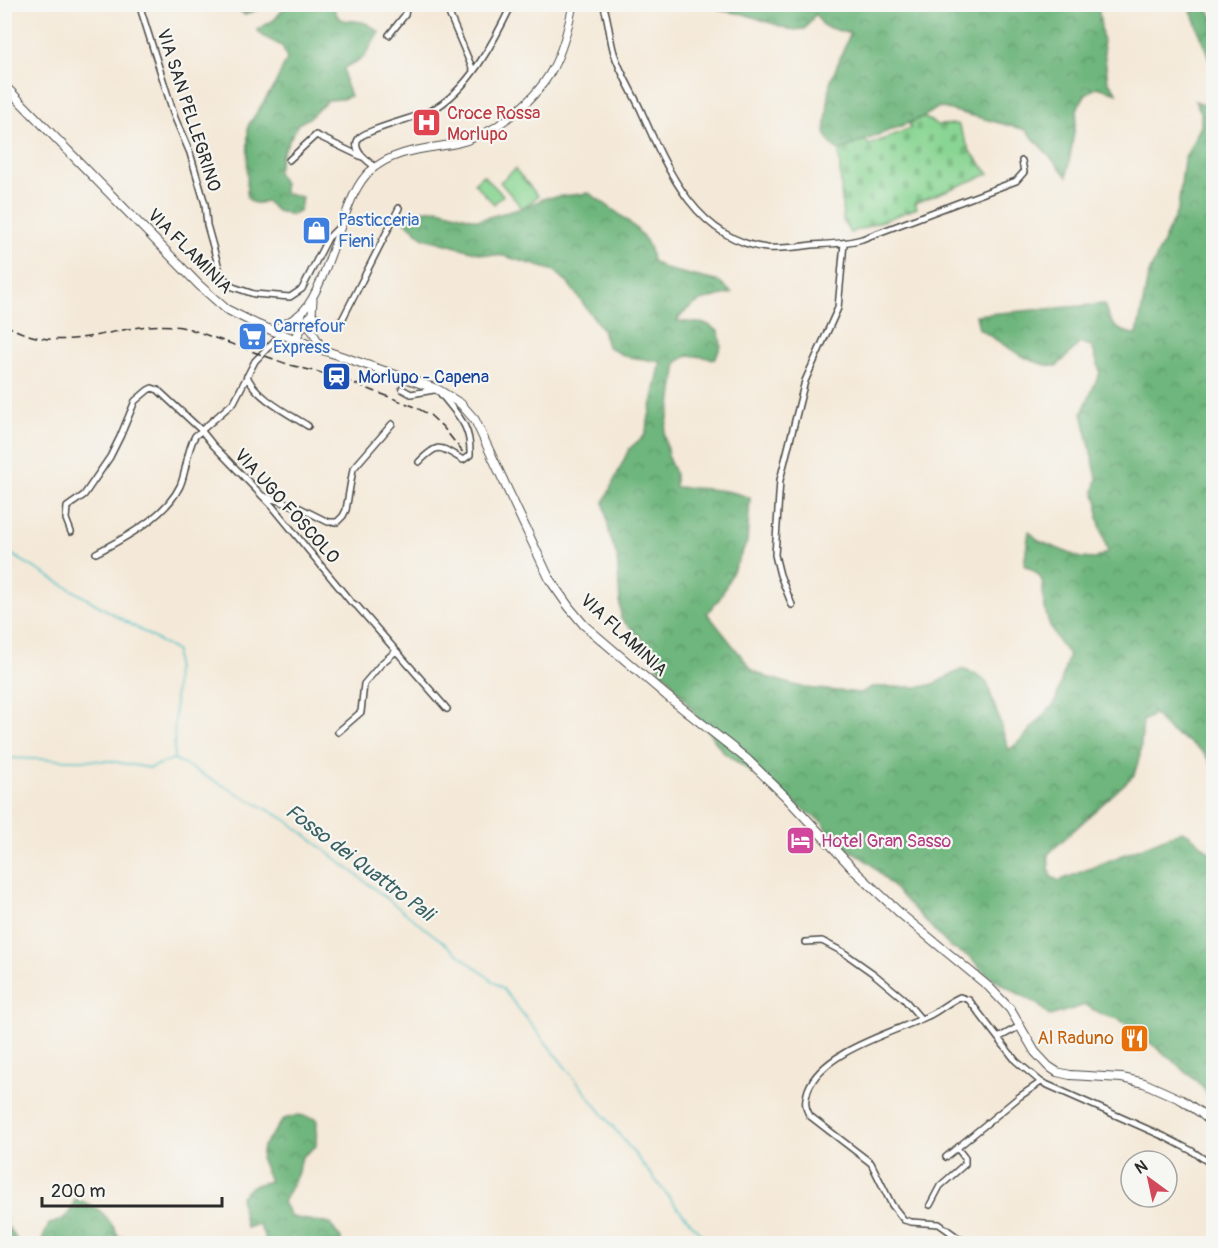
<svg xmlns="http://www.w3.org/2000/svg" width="1218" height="1248" viewBox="0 0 1218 1248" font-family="Pangolin,sans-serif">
<defs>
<pattern id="forest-crowns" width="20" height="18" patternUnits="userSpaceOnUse" patternTransform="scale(1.5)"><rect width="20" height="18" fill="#6eb67d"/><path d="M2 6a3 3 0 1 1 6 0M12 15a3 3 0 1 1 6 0" fill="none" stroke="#5b9467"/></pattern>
<pattern id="cemetery-stones" width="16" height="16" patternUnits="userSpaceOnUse" patternTransform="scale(1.5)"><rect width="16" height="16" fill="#89d593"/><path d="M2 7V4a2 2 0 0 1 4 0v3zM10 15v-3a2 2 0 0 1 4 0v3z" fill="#76b77f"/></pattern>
</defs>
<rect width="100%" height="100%" fill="#f6f6f2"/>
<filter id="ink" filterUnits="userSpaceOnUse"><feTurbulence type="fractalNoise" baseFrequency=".0167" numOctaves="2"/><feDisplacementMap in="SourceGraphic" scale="12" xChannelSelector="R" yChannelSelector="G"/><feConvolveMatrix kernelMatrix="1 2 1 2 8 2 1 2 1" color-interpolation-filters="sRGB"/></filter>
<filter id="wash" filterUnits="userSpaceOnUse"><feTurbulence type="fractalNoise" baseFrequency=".008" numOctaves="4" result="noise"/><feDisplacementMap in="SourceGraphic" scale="24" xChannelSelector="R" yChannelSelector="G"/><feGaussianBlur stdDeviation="1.35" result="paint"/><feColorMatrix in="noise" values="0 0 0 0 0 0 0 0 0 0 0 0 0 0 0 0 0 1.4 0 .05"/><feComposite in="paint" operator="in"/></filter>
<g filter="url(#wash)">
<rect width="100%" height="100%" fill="#f4e9d8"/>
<path fill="#89d593" stroke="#5a805f" stroke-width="1.5" d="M 515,169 L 538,196 L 523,209 L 500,182 Z
M 483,175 L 503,195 L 494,204 L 474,183 Z"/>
<path fill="url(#forest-crowns)" stroke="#4c7054" stroke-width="1.5" d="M 333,4 C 337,27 350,18 365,23 C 370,25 375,29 379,32 L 364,57 L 344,68 L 345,83 L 350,96 L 342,99 L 328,100 L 309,118 L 298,124 L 282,154 L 277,172 L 284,183 L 284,193 L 302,197 L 300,210 L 292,215 L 277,211 L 266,201 C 258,204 252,205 247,197 L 248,126 L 274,86 L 287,59 L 282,46 L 264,37 L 257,30 L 274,20 L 287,5 Z
M 233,5 L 267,5 L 245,15 Z
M 715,5 L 1098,5 L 1108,81 L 1117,93 L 1097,87 L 1085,95 L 1078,107 L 1067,176 L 1026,130 L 939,107 L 923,117 L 839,151 L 831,144 L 825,133 L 830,83 L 850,34 L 824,26 L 815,14 L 805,29 L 792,30 L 744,14 L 719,10 Z
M 1198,5 L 1203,5 L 1213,17 L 1213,68 L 1191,11 Z
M 1195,101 L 1213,107 L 1213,768 C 1206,749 1188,742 1172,732 C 1164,727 1158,718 1152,712 L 1151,716 L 1143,721 L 1140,755 L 1134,775 L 1048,854 L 1050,876 L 1059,881 L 1182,831 L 1190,835 L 1213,855 L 1213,1104 L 1202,1086 L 1171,1059 L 1119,1019 L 1103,1015 L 1085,1005 L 1050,1016 L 1037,1004 L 998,982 L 983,971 L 970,957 L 950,947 L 871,864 L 834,839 L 823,823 L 723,752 L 671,681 L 658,667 L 652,648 L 621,619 L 617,556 L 610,537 L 604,502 L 629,449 L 645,435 L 661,362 L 624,356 L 607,346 L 602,329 L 568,283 L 555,271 L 504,256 L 483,254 L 424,238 L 396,213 L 439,209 L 478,220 L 522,208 L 546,198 L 589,193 C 607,206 641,226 649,247 C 651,251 651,257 652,261 L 665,269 L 720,282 L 732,293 C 708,299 691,300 677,321 L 707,324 L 719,332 L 721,346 L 715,359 L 689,355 L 677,362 L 671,406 L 664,434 L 669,460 L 675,473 L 675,487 C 700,489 727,488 750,498 L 747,542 L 720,598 L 707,613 L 753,671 L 766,677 L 805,688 L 860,693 L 872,687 L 921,687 L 934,684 L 962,669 L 976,674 L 987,683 L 1009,750 L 1019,742 L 1055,703 L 1069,654 C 1057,643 1048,625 1045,608 C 1040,585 1050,578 1024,565 L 1029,531 L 1039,541 L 1081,558 L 1095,559 L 1108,552 L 1098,518 L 1098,504 L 1094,492 L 1097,478 L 1082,413 L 1100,372 L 1092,346 L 1080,343 L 1057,366 C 1029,366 1003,343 979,329 L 976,315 L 1104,304 C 1111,326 1114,330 1137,335 L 1148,276 L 1178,209 L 1184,160 L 1201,126 L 1201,112 Z
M 299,1115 L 317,1119 L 316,1146 L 302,1157 L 297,1175 L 283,1202 L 291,1217 L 330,1224 L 341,1239 L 341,1243 L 267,1243 L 259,1224 L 246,1228 L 240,1197 L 252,1186 L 270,1181 L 261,1160 L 263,1146 L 284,1119 Z
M 75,1199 C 99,1206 108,1216 119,1237 L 137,1239 L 143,1243 L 41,1243 L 49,1224 C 64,1221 71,1214 75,1199 Z
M 5,1212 L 7,1226 L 19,1243 L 5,1243 Z"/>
<path fill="url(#cemetery-stones)" stroke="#5a805f" stroke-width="1.5" d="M 923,117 L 938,125 L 958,124 L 970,151 L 989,174 L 915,203 L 917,208 L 850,233 L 843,221 L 839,151 L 865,140 L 869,145 L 911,128 L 909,124 Z"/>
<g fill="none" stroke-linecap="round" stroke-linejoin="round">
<path stroke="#50bfc6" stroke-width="1.5" d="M 4,550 L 176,651 L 174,759 L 285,819 L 503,989 L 677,1207 L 710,1244
M 4,758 L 110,761 L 150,768 L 173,759"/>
</g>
</g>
<g filter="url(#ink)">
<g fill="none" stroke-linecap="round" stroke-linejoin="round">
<defs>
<path id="street" d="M 139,4 L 175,118 L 190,153 L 205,204 L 207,225 L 221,275 L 233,287 L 254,294 L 290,297 L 302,289 L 328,238 L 340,226
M 445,4 L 473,70
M 603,4 C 609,20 609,37 614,53 C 621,75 634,94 643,115 C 668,172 698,240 767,248 C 782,249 797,247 812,245 C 829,244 846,244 862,239 L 1016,181 L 1024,172 L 1022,161
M 1213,4 L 1214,5
M 389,35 L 405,15 L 407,4
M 289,160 L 316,135 L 362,157
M 375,167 C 368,161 350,150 359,138 C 365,130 418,117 432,110 C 468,91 495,40 512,4
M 311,312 C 320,321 330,330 342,320 L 399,208
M 247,376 C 255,397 289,414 308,426
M 402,389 L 411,394 L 434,390
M 419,462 C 440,441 440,447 463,460 L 470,455 C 471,425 458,416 441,394
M 263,496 L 298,507 L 328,522 L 337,522 L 343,516 L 346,510 L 353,469 L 392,424
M 71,532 L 66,519 L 67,507 L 84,495 L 110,457 L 120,437 L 135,401 L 148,390 L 152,388 L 158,390 L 201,430 L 213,445 L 273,507 L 351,602 L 357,606 L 447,709
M 96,553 C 125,538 166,516 180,486 C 187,470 186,452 195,436 L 234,402 L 255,361 L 281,334
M 792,605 L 780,575 L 775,555 L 780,480 L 805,381 L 838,308 L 844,243
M 338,732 L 361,712 L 364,684 L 382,663 L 395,652
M 805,942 L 822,941 L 843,952 L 874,974 L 904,999 L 921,1019
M 1041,1082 L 1165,1137 L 1192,1151 L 1214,1166
M 946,1157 L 1019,1097 L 1041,1082 L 1016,1061 L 998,1038
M 930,1205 L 940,1186 L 965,1164 L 965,1158 L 957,1148
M 967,1244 L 939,1224 L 911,1222 L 904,1220 L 892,1205 L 871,1163 L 810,1116 C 804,1107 805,1100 808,1090 C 822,1051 893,1033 928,1016 C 939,1011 948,1002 960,997 L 969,1000 L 998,1038 L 1020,1026"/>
<path id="secondary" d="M 313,300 L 311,329 L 323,350
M 272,330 C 283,325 294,320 303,311 C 320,294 335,240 345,216 C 351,200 357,184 369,172 C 393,150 424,149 454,144 C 474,140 491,131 507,119 C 550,87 563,56 573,4
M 295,340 L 309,317
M 295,340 L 302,313"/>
<path id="primary" d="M 4,85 L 199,285 L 226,309 L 258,325 L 323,350 L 437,389 L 461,404 L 475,420 L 550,580 L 569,607 L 584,625 L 667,696 L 748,760 L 786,797 L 856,872 L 902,915 L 989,987 L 1010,1009 L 1035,1052 L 1048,1066 L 1057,1072 L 1070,1075 L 1122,1078 L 1144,1083 L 1182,1100 L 1201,1113 L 1214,1125"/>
</defs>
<use href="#street" stroke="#494845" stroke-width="8"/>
<use href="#secondary" stroke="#494845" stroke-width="9"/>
<use href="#primary" stroke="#494845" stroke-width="10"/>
<use href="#street" stroke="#fff" stroke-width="5"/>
<use href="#secondary" stroke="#fff" stroke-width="7"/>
<use href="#primary" stroke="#fff" stroke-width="8"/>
<path stroke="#2b2b2b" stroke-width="1.5" stroke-dasharray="9 4.5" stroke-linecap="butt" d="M 4,324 C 71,364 126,312 190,329 L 290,365 L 337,377 L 413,406 L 430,415 L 443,427 L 465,455"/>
</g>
</g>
<defs>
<symbol id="hospital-square" viewBox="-11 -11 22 22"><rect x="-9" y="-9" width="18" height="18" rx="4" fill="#e0444e" stroke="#f6f6f2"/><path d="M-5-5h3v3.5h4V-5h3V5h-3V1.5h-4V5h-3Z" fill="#fff"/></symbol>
<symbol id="shop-square" viewBox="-11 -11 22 22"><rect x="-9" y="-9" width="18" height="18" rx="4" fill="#3f7fe0" stroke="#f6f6f2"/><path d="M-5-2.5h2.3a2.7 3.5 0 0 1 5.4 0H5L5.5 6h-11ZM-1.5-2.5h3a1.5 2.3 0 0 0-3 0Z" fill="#fff"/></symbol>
<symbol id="supermarket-square" viewBox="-11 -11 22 22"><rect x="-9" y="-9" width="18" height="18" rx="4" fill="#3f7fe0" stroke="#f6f6f2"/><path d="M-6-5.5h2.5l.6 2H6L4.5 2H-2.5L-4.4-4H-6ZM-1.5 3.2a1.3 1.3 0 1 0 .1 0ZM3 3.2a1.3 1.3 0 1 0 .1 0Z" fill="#fff"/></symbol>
<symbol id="station-square" viewBox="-11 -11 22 22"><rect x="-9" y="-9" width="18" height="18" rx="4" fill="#1a4fb4" stroke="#f6f6f2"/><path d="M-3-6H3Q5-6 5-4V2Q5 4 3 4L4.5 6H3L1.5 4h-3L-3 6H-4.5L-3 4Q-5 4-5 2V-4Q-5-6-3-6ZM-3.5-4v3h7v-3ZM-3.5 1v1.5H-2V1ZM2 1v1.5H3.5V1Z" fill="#fff"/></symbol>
<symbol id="hotel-square" viewBox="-11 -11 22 22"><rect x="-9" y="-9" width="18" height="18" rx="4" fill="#d1479c" stroke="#f6f6f2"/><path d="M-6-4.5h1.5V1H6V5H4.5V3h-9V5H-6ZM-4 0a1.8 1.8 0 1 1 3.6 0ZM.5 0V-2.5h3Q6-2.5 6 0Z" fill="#fff"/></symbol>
<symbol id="restaurant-square" viewBox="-11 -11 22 22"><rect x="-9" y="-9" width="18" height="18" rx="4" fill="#e8710a" stroke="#f6f6f2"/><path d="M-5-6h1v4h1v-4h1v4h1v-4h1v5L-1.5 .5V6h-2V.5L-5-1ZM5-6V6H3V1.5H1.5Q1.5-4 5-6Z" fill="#fff"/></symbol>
</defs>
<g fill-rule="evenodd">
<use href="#hospital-square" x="410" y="106" width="33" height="33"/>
<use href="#shop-square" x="300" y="214" width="33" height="33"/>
<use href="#supermarket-square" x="236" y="320" width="33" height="33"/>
<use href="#station-square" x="320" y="360" width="33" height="33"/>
<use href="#hotel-square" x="784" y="824" width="33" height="33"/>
<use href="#restaurant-square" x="1118" y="1022" width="33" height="33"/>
</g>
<g text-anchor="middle" stroke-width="4.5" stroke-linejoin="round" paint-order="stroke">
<g font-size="18" fill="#2b2b2b" stroke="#f6f6f2">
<text transform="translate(189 110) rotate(72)" y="6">VIA SAN PELLEGRINO</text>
<text transform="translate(190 251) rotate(45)" y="6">VIA FLAMINIA</text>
<text transform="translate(287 506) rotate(48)" y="6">VIA UGO FOSCOLO</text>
<text transform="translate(624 635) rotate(43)" y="6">VIA FLAMINIA</text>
</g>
<g font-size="18" fill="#be3a42" stroke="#f6f6f2" text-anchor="start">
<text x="447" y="119">Croce Rossa<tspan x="447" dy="21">Morlupo</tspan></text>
</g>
<g font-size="18" fill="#366cbe" stroke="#f6f6f2" text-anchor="start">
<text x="338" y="226">Pasticceria<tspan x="338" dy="21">Fieni</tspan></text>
<text x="273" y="332">Carrefour<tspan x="273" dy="21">Express</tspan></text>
</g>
<g font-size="18" fill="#164399" stroke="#f6f6f2" text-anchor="start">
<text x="358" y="383">Morlupo - Capena</text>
</g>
<g font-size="18" fill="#b23c85" stroke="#f6f6f2" text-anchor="start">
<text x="821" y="847">Hotel Gran Sasso</text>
</g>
<g font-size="18" fill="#c56008" stroke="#f6f6f2" text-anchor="end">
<text x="1114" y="1044">Al Raduno</text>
</g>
<g font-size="20" font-style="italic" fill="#385f61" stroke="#f6f6f2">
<text transform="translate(360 862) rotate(37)" y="7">Fosso dei Quattro Pali</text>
</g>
</g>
<rect width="1218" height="1248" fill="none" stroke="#f6f6f2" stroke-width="24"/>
<g transform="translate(1149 1179) rotate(327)"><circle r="28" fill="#f6f6f2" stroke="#a5a5a2" stroke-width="1.5"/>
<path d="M0-4.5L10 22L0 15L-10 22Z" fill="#d1495b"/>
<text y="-9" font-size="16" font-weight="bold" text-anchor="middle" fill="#2b2b2b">N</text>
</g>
<path d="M42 1197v9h180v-9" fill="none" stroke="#2b2b2b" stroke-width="3"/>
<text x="51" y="1197" font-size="18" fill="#2b2b2b" stroke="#f6f6f2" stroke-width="4.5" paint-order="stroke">200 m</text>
</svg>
